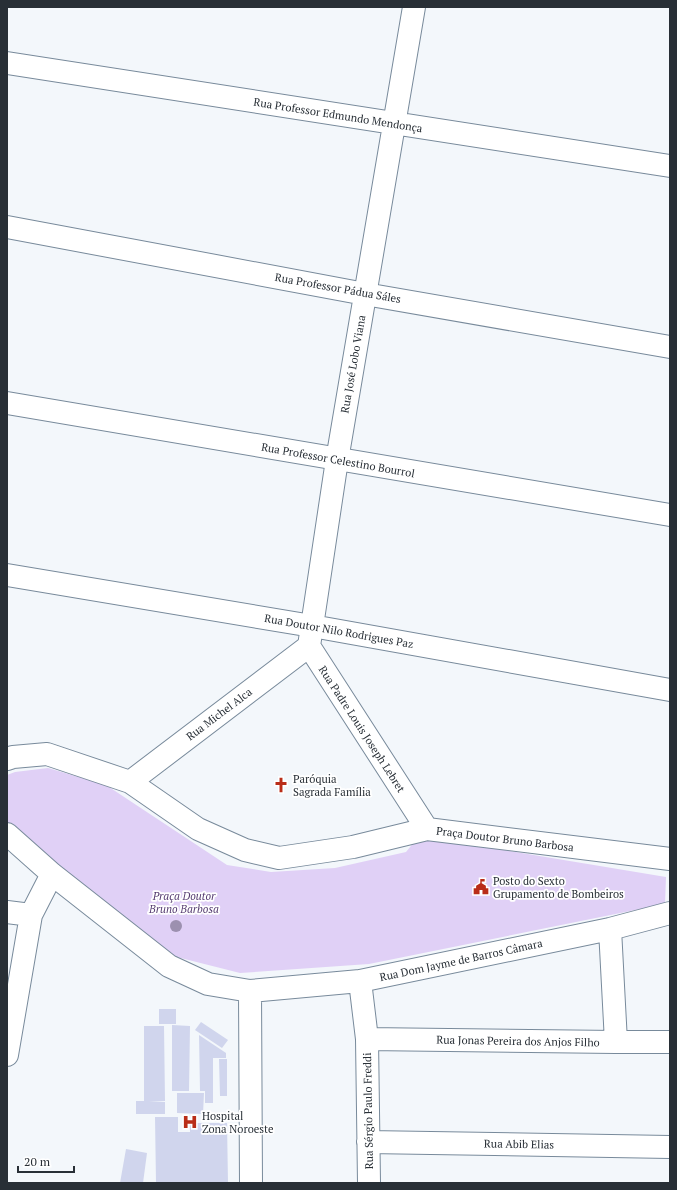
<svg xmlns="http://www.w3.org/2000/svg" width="677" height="1190" viewBox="0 0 677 1190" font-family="'PT Serif',serif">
<rect width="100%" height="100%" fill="#f3f7fb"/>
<path fill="#e0d0f6" d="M 48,768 L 106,785 L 227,865 L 271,872 L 335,868 L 406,852 L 419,836 L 666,877 L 665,904 L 369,964 L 240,973 L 157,952 L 55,862 L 7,823 L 7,775 L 15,772 Z"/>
<path fill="#d0d5ed" d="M 159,1009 L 176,1009 L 176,1024 L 159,1024 Z
M 201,1022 L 228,1040 L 222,1048 L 195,1030 Z
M 172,1025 L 190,1026 L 189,1091 L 172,1091 Z
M 144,1026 L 164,1026 L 165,1101 L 149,1101 L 165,1102 L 165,1114 L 136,1114 L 136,1101 L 144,1101 Z
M 199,1035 L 226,1053 L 226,1058 L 213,1058 L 213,1103 L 205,1103 L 205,1091 L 200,1091 Z
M 219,1059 L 227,1059 L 227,1096 L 220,1096 Z
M 177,1093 L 204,1093 L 203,1114 L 177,1113 Z
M 155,1117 L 178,1117 L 178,1132 L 190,1132 L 190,1123 L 227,1123 L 228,1183 L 156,1183 Z
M 126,1149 L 147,1153 L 143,1183 L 120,1183 Z"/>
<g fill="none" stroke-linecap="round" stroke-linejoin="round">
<defs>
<path id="street" d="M 414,7 L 337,460 L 309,646 L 427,829
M 7,63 L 670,166
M 7,227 L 365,294 L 670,347
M 7,403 L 670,515
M 7,575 L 312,626 L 670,690
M 7,759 L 13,757 L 47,754 L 130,782 L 198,829 L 245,850 L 279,858 L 353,847 L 427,829 L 670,859
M 130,782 L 309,646
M 7,834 L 52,874 L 169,966 L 208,984 L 250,991 L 360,981 L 610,929 L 670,913
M 7,912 L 31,915
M 610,929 L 616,1042
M 360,981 L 367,1039 L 369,1183
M 250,991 L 251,1183
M 367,1039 L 616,1042 L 670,1042
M 7,1055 L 31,915 L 52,874
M 368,1142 L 670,1147"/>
</defs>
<use href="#street" stroke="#788a9b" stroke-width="24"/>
<use href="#street" stroke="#fff" stroke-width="22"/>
</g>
<circle fill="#9c90af" cx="176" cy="926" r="6"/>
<defs>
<symbol id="church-bare" viewBox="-9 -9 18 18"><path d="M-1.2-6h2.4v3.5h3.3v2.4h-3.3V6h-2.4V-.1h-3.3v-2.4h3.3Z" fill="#b92d18" stroke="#fff" stroke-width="2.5" paint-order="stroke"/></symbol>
<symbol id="civic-bare" viewBox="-9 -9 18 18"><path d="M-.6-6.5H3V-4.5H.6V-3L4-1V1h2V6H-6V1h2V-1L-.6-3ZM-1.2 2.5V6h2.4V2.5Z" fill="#b92d18" stroke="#fff" stroke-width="2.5" paint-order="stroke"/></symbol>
<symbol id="hospital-bare" viewBox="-9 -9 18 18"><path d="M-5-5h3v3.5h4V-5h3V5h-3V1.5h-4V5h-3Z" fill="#b92d18" stroke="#fff" stroke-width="2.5" paint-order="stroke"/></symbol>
</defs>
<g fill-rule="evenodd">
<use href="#church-bare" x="270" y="774" width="22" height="22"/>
<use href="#civic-bare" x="470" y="876" width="22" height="22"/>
<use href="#hospital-bare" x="179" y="1111" width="22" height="22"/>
</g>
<g text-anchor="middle" stroke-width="3.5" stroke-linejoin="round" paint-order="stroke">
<g font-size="11" fill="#282f36" stroke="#fff">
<text transform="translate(338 115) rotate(9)" y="4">Rua Professor Edmundo Mendonça</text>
<text transform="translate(338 288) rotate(10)" y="4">Rua Professor Pádua Sáles</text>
<text transform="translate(353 364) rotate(-80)" y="4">Rua José Lobo Viana</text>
<text transform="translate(338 460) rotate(10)" y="4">Rua Professor Celestino Bourrol</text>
<text transform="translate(339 631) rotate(10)" y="4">Rua Doutor Nilo Rodrigues Paz</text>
<text transform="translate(219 714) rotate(-37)" y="4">Rua Michel Alca</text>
<text transform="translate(362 729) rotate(57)" y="4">Rua Padre Louis Joseph Lebret</text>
<text transform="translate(505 839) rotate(7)" y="4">Praça Doutor Bruno Barbosa</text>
<text transform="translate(461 960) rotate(-12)" y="4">Rua Dom Jayme de Barros Câmara</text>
<text transform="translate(518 1041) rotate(1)" y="4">Rua Jonas Pereira dos Anjos Filho</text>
<text transform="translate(368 1111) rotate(-91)" y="4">Rua Sérgio Paulo Freddi</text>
<text transform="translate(519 1144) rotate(1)" y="4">Rua Abib Elias</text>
</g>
<g font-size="11" fill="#282f36" stroke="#fff" text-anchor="start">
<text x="293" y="783">Paróquia<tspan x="293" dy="13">Sagrada Família</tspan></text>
<text x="493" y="885">Posto do Sexto<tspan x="493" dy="13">Grupamento de Bombeiros</tspan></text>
<text x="202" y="1120">Hospital<tspan x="202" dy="13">Zona Noroeste</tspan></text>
</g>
<g font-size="11" font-style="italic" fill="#553b70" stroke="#fff">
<text x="184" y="900">Praça Doutor<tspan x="184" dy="13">Bruno Barbosa</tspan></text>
</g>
</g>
<rect width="677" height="1190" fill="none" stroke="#282f36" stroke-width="16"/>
<path d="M18 1166v6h56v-6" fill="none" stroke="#282f36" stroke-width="2"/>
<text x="24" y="1166" font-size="12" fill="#282f36" stroke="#ffffff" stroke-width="3" paint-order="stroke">20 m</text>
</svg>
